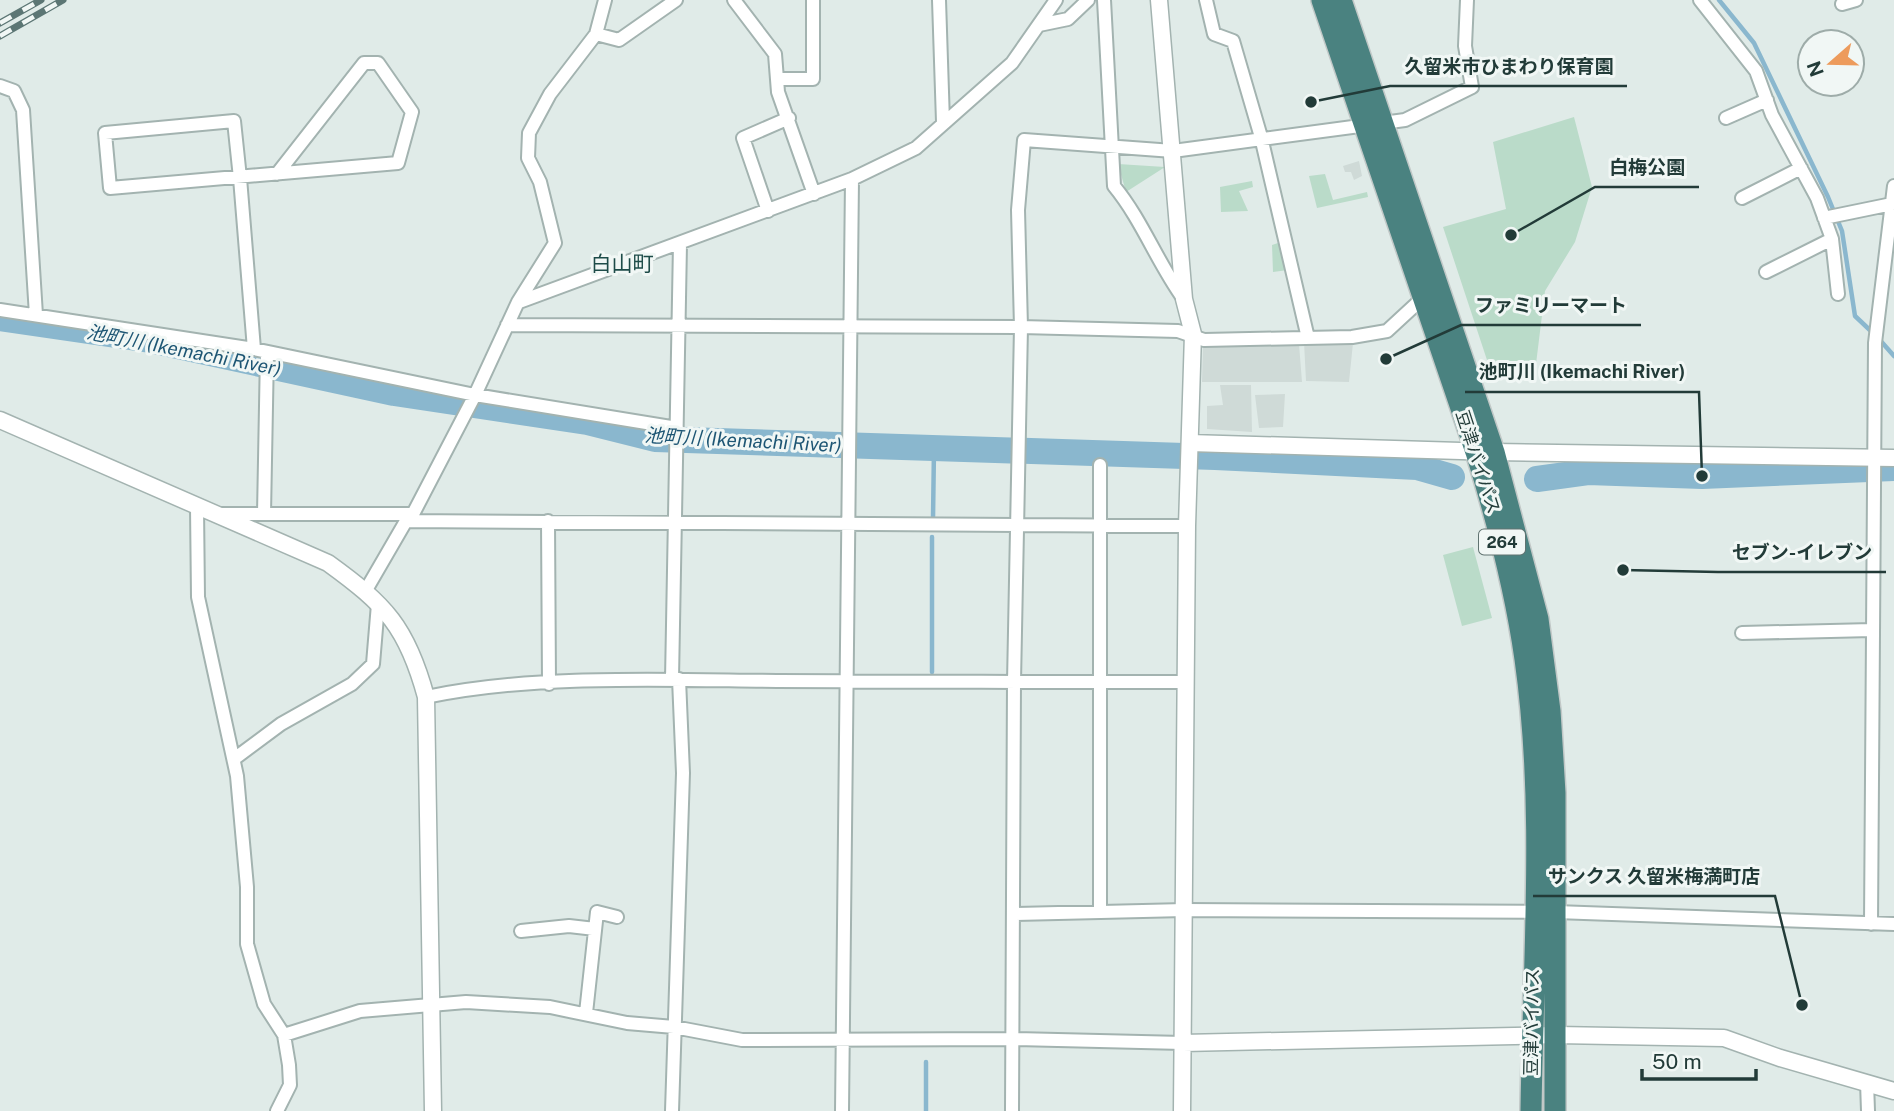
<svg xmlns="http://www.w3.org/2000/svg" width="1894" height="1111" viewBox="0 0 1894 1111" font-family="'Public Sans','Noto Sans JP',sans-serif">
<rect width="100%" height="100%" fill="#e0ebe8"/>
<path fill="#cfdad7" d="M 1359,161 L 1362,176 L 1354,180 L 1351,172 L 1345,172 L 1343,166 Z
M 1304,342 L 1353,343 L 1349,382 L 1306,381 Z
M 1299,344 L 1302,382 L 1202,382 L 1203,345 Z
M 1220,385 L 1251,385 L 1252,432 L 1207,429 L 1207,406 L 1223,405 Z
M 1285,394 L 1283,427 L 1259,428 L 1255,395 Z"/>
<path fill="#badbc9" d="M 1574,117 L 1592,187 L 1575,242 L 1545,291 L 1536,364 L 1487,360 L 1443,227 L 1506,209 L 1493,142 Z
M 1118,164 L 1165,167 L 1126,192 Z
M 1325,174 L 1333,200 L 1367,192 L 1368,197 L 1317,208 L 1309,176 Z
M 1252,181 L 1253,187 L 1239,191 L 1248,211 L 1221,212 L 1220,187 Z
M 1281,242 L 1288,270 L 1273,272 L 1272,245 Z
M 1473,547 L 1492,618 L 1462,626 L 1443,555 Z"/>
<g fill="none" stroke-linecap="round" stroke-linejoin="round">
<path stroke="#8ab7ce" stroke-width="4.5" d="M 1719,0 L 1754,43 L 1828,197 L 1842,231 L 1855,316 L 1873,333
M 1879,339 L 1894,356
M 933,519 L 934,448
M 932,672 L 932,537
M 926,1062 L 926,1111"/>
<path stroke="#8ab7ce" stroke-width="26" d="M 0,318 L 150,340 L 394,393 L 587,422 L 655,439 L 1215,457 L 1417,467 L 1452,477
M 1537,479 L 1588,472 L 1702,476 L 1894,468"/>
<defs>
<path id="minor" d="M 734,0 L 775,54 L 778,92 L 814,194
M 939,0 L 943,122
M 1104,0 L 1114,186 C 1142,220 1157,262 1183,298
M 1206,0 L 1214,34 L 1233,41 L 1261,137 L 1308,338
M 1700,0 L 1756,71 L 1772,115 L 1817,198 L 1832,239 L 1838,294
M 1842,4 L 1856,0
M 1039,25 L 1068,19 L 1088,0
M 596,34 L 619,40 L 676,0
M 777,79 L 813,79 L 813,0
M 0,86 L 14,91 L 23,110 L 36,315
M 1726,118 L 1767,100
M 1742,198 L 1801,168
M 768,211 L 743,138 L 789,118
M 1824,218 L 1892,204
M 1766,272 L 1832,239
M 519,302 L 852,179 L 916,148 L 1012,63 L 1056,0
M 0,310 L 254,349 L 475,395 L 677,428
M 507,325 L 1021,327 L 1178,331 L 1204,340 L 1352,337 L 1387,331 L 1426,295
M 254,349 L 240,178 L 234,121 L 105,133 L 110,188 L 398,163 L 412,112 L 378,63 L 364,63 L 277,174
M 1100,465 L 1100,912
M 197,507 L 198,597 L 237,776 L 247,887 L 247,944 L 264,1004 L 284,1035 L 289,1065 L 290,1085 L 277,1111
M 219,514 L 413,514
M 264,514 L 267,352
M 406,521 L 1187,526
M 548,521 L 549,684
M 366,590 L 406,521 L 413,514 L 475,395 L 518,302 L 555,243 L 540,182 L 528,158 L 529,133 L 550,94 L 596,34 L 605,0
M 1742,633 L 1872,630
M 672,679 L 680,244
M 426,697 C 535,674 666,680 777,681 C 913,682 1050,682 1186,682
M 234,759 L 281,724 L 352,684 L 373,664 L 378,604
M 1013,914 L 1185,910 L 1556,912 L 1894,924
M 1871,924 L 1875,343 L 1894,186
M 521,931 L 569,926 L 595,929
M 586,1013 L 597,912 L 617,917
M 284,1035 L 360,1011 L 466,1002 L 550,1007 L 627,1023 L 674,1027 L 742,1040 L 1013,1039 L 1183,1043
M 1867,1082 L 1868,1111
M 672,1111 L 683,773 L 679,679
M 842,1111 L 852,179
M 1012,1111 L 1014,682 L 1021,327 L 1018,210 L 1024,140 L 1173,151 L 1405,120 L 1472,87 L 1465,46 L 1467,0"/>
<path id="tertiary" d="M 1159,0 L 1184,299 L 1193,334 L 1187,526 L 1182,1111
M 0,420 L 328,563 C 386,605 407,627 426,697 L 433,1111
M 1190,443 L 1494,452 L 1894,458
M 1183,1043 L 1557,1035 L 1724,1038 L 1780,1058 L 1894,1091"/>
<path id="trunk" d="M 1322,0 L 1476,452 C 1497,520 1515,588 1525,659 C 1546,807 1533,961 1531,1111
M 1341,0 L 1494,452 L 1538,619 L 1550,711 L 1555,793 L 1555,1111"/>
</defs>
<use href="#minor" stroke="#a3b3b0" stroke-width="16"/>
<use href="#tertiary" stroke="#a3b3b0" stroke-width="19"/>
<use href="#trunk" stroke="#c1c8c7" stroke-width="24"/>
<use href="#minor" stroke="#fff" stroke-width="12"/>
<use href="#tertiary" stroke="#fff" stroke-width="16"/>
<use href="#trunk" stroke="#4a8280" stroke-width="21"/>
<defs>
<path id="rail" d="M 0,23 L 41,0
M 0,36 L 63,0"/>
</defs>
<use href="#rail" stroke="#5c7674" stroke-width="7"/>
<use href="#rail" stroke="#f1f7f5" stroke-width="4.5" stroke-dasharray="13" stroke-linecap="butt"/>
</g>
<g text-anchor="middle" stroke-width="6" stroke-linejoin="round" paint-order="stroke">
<rect fill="#f1f7f5" stroke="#607371" stroke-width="2" x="1479" y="529.5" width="46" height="25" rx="5"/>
<g font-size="16" font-weight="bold" fill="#223b38">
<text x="1502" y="548">264</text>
</g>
<g font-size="18" fill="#223b38" stroke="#f1f7f5">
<text transform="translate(1478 462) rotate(72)" y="6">豆津バイパス</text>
<text transform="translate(1532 1022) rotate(-89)" y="6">豆津バイパス</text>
</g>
<g font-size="19" font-style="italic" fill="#1e5674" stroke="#f1f7f5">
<text transform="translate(184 350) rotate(11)" y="7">池町川 (Ikemachi River)</text>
<text transform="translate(743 440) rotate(3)" y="7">池町川 (Ikemachi River)</text>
</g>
<g font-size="21" fill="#1e4c49" stroke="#f1f7f5">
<text x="622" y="271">白山町</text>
</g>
</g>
<path fill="none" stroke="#223b38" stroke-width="2.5" d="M1311 102L1390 86H1627M1511 235L1595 187H1699M1386 359L1461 325H1641M1702 476L1699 392H1465M1623 570L1718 572H1886M1802 1005L1775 896H1533"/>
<g fill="#223b38" stroke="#f1f7f5" stroke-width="2.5">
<circle cx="1311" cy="102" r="7"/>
<circle cx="1511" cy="235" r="7"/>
<circle cx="1386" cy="359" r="7"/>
<circle cx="1702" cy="476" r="7"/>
<circle cx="1623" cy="570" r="7"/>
<circle cx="1802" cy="1005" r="7"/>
</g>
<g font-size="19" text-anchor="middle" font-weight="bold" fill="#223b38" stroke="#f1f7f5" stroke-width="6" stroke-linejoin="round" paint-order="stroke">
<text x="1509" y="73">久留米市ひまわり保育園</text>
<text x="1647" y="174">白梅公園</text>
<text x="1551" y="312">ファミリーマート</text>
<text x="1582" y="378">池町川 (Ikemachi River)</text>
<text x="1802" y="559">セブン-イレブン</text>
<text x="1654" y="883">サンクス 久留米梅満町店</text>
</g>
<g transform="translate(1831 63) rotate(250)"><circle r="33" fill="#f1f7f5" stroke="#9eaca9" stroke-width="2"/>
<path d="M0-5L12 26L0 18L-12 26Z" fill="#ed9b5c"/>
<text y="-10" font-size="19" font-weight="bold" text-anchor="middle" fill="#223b38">N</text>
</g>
<path d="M1642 1069v10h114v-10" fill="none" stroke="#223b38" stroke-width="3.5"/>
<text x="1652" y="1069" font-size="21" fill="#223b38" stroke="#f1f7f5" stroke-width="5" paint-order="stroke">50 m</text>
</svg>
